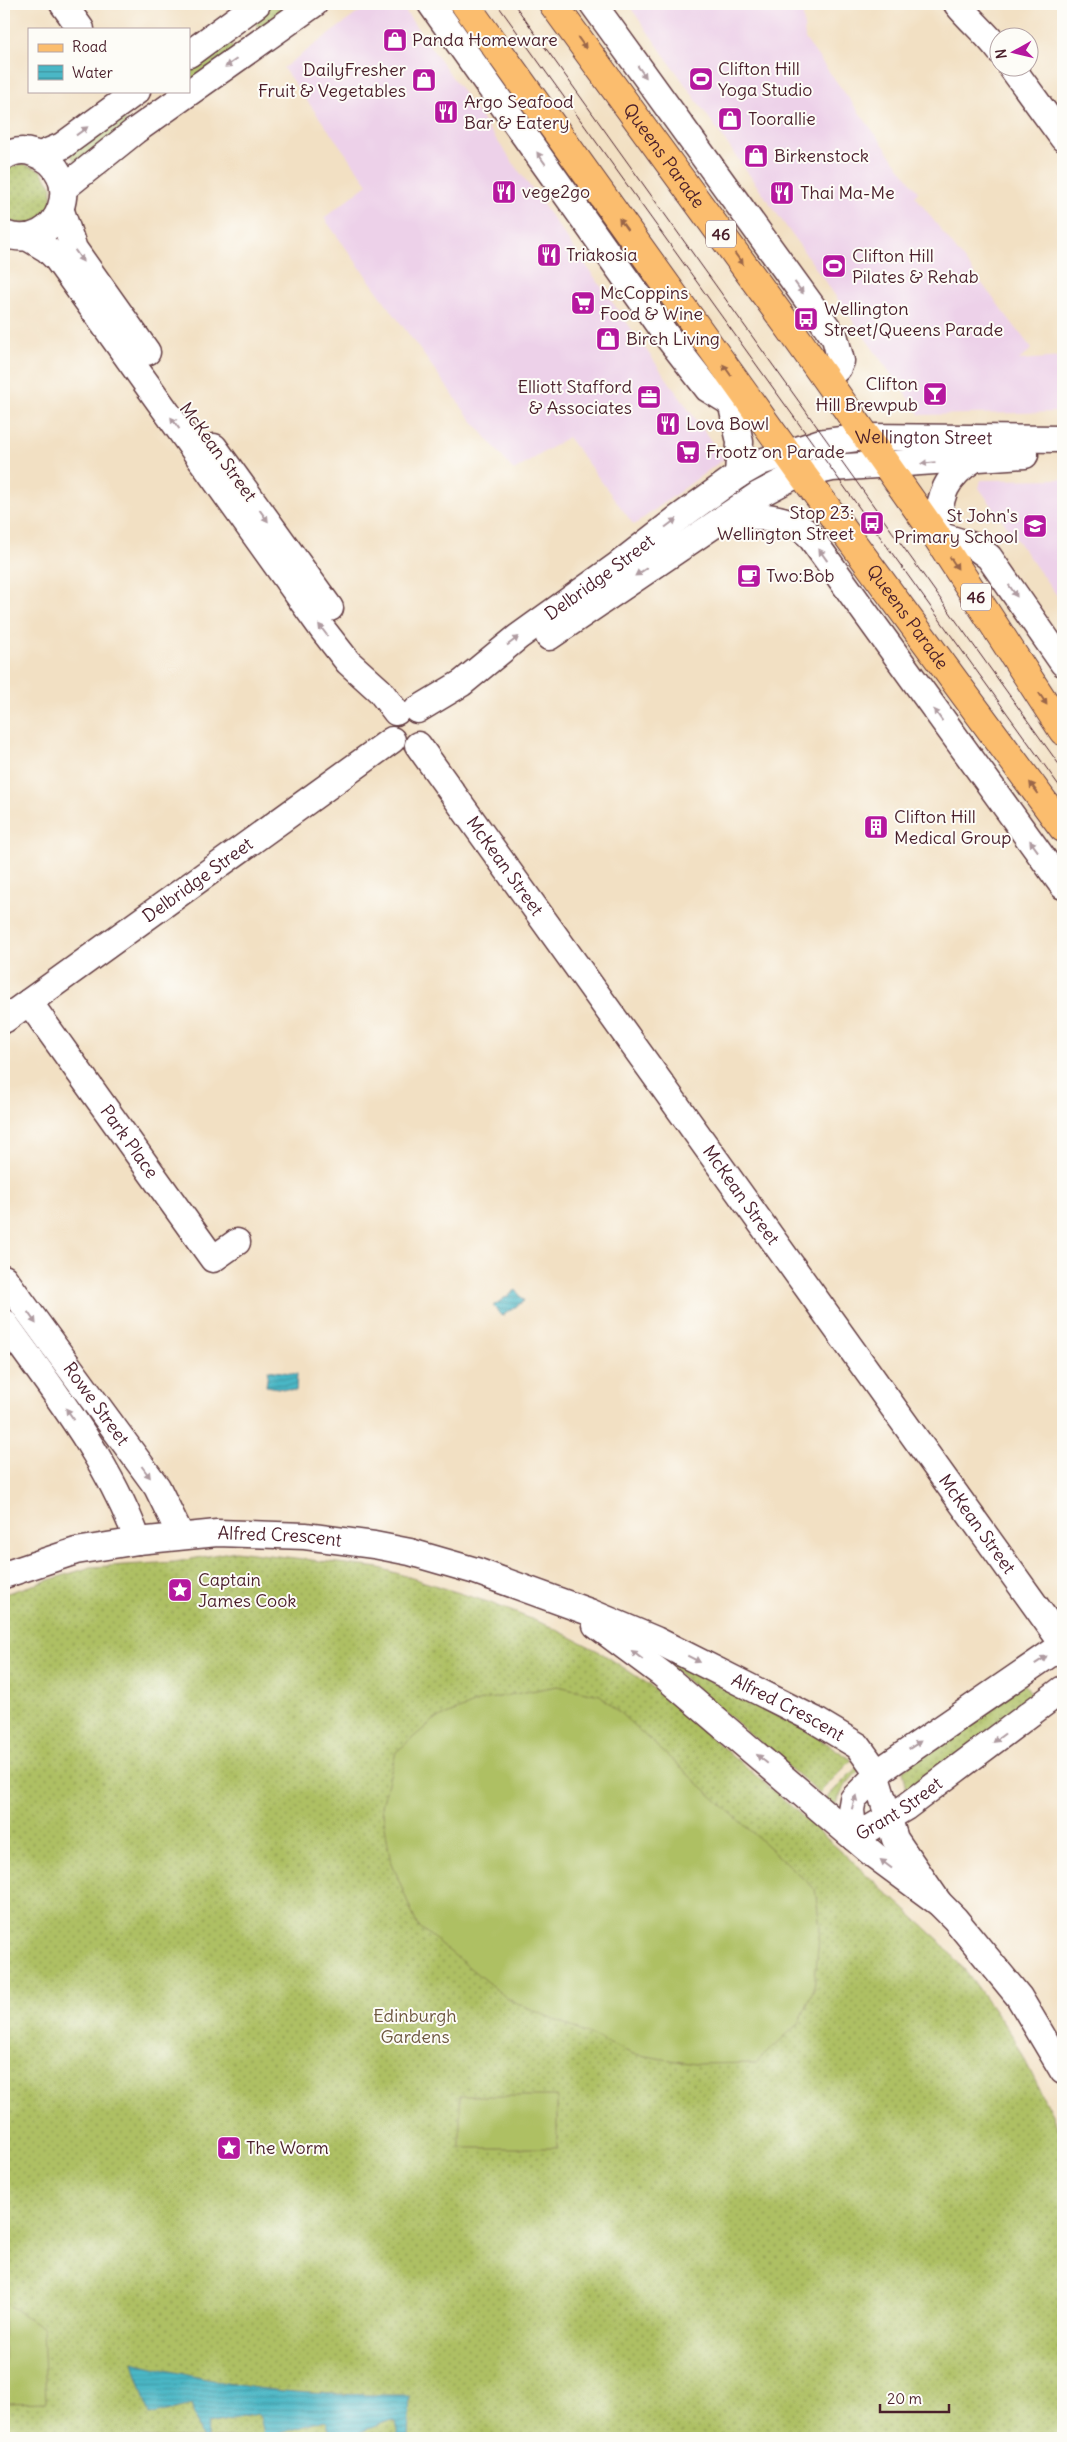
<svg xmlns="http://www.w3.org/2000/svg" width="1067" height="2442" viewBox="0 0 1067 2442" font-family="Delius,sans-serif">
<defs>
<pattern id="grass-dots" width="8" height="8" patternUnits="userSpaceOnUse" patternTransform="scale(1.25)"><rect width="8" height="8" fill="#aec064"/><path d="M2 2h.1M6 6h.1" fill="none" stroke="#909b53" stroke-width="1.8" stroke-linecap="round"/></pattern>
<pattern id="water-rules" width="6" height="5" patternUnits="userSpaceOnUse" patternTransform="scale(1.25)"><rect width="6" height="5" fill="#4ab7c6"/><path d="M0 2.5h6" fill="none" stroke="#4094a1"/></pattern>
</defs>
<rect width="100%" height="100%" fill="#fdfcf7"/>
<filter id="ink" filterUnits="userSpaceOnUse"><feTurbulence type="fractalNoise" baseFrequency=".02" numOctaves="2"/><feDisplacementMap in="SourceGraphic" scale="10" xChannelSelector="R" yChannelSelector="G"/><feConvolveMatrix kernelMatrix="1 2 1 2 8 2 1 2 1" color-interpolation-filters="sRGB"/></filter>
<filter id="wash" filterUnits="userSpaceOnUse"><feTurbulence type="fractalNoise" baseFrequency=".0096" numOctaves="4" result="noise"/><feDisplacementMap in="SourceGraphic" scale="20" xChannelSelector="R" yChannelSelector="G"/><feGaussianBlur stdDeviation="1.12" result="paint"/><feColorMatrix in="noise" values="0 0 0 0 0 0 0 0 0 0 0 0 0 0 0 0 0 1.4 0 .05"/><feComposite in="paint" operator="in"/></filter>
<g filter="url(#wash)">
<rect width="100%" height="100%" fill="#f2e0c3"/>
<path fill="#edd1e9" d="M 370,4 L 400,4 L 724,459 L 634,525 L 568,437 L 514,471 L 466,413 L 324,218 L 368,184 L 283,68 Z
M 628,4 L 802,4 L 805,39 L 918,192 L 915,196 L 1032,349 L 1019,360 L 1063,357 L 1063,412 L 920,415 Z
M 1063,479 L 1063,604 L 979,488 L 981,480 Z"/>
<path fill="url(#grass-dots)" stroke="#7c7048" d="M 273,4 L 303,4 L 262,33 L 252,17 Z
M 224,36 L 236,52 L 189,85 L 189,62 Z
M 118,111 L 129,126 L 78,165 L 67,150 Z
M 23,164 L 40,170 L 52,187 C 51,192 52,202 50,207 C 41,225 18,228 4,217 L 4,171 L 13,166 Z
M 235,1551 L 380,1568 L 488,1602 L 549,1626 L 600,1652 L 648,1684 L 781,1797 L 939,1940 L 974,1982 L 1014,2038 L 1063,2137 L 1063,2438 L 4,2438 L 4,1594 L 91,1567 L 175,1562 Z
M 664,1658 L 800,1726 L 852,1760 L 819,1793 L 663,1660 Z
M 1024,1683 L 1035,1699 L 907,1791 L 903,1770 Z
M 858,1766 L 860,1769 L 845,1786 L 835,1805 L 825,1799 Z"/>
<path fill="#aec064" stroke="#7c7048" d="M 557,1686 L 600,1695 L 815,1889 L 820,1927 L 814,1989 L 799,2023 L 756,2063 L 695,2064 L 633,2054 L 508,1999 L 417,1925 L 390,1858 L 382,1806 L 396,1752 L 434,1720 L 483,1700 Z
M 460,2096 L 557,2096 L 557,2148 L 460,2148 Z
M 4,2302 L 43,2328 L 46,2402 L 8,2403 L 4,2401 Z"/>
<path fill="url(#water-rules)" stroke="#4a6b78" d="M 516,1290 L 524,1301 L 502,1316 L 493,1306 Z
M 268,1370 L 297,1374 L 296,1391 L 266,1386 Z
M 133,2362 C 174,2372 215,2382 257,2388 C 308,2395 359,2395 410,2395 L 408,2438 L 399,2438 L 395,2422 L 391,2420 L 345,2438 L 331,2438 L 327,2421 L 324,2420 L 275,2435 L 274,2438 L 265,2438 L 260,2417 L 257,2414 L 208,2424 L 207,2438 L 202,2438 L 192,2405 L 149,2415 Z"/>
</g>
<g filter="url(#ink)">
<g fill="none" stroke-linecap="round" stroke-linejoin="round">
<defs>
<g id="minor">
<path d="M 63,4 L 81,29"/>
<path d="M 431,4 L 663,331 L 708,389 L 726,400 L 753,406"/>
<path d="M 593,4 L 835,338 L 841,361 L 838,368 L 826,379"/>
<path d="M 957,4 C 970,20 987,34 1000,51"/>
<path d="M 189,54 L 257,4"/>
<path d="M 1012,68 L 1063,138"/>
<path d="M 40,155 L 62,146 L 137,91"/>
<path d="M 4,157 C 13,151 22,149 33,153 C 89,171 60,255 4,234"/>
<path d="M 64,188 L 135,131 L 314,4"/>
<path d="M 61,211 L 74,249 L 147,352"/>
<path d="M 27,237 L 47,249 L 57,259 L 323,630 L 348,662 L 380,691 L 396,712"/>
<path d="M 731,402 L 740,442 L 738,475"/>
<path d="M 214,447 L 330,608"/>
<path d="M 974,459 C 941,480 941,498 935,534 L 974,546 L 989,557 L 1063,663"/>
<path d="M 725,517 C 752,515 789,514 809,535 L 1063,886"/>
<path d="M 549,637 L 758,495 L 792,477 L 832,468 L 1025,455"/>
<path id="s1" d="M 417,710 L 462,683 L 518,637 L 618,565 L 677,519 L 738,475 L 761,462 L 818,443 L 865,437 L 1063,439"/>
<path id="s2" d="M 418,745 L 1063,1644"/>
<path id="s3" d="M 29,1002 L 213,1259 L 237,1242"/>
<path id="s4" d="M 4,1020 L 392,740"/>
<path id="s5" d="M 4,1278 L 157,1487 L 181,1536"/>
<path d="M 4,1322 C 54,1392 108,1459 138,1541"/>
<path id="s6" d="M 4,1575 L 76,1551 L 138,1541 L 217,1533 L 305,1536 L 374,1545 L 410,1552 L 476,1571 L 592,1613 L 656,1640 L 813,1719 L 858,1746 L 873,1767 L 895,1839 L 939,1903"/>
<path d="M 596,1625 L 662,1674 L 874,1855 L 939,1903 L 955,1919 L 1019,1997 L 1063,2071"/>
<path id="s7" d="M 1063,1645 L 884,1768 L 853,1799 L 851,1810 L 854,1838 L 906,1807 L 1063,1689"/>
</g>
<g id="major">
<path id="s8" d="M 465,4 L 802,474 L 1063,828"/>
<path id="s9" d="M 553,4 L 791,330 L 935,534 L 1063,731"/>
</g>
</defs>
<use href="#minor" stroke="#633c42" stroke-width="29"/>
<use href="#major" stroke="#633c42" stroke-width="30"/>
<use href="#minor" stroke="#fff" stroke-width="26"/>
<use href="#major" stroke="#fbbd6e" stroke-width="28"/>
<path stroke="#4a1f2b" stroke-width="1" d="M 497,4 L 1063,791
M 514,4 L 1063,770"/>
</g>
<defs><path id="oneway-solid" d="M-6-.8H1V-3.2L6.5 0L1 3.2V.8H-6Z" transform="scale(1.25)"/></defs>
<g fill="#9a6649">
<use href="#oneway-solid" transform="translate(582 43) rotate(54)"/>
<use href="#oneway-solid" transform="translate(623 224) rotate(-126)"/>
<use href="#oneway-solid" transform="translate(739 259) rotate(54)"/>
<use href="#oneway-solid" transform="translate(727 370) rotate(-126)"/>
<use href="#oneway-solid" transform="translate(954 563) rotate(57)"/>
<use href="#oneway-solid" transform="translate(1043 699) rotate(57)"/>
<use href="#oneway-solid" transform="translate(1034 788) rotate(-127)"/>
</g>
<g fill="#ae9aa0">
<use href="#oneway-solid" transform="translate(231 63) rotate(145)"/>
<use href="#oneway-solid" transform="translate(642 72) rotate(54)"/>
<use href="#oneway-solid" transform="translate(82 131) rotate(-36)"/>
<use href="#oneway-solid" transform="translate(541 158) rotate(-125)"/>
<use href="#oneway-solid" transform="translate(79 256) rotate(55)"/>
<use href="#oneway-solid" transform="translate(799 288) rotate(54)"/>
<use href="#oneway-solid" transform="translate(175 423) rotate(-126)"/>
<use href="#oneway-solid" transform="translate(928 463) rotate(174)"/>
<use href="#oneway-solid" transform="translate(264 516) rotate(54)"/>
<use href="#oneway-solid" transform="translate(671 523) rotate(-37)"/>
<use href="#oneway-solid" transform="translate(823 555) rotate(-125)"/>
<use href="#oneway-solid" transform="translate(641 572) rotate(147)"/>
<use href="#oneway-solid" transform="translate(1013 591) rotate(55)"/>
<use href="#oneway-solid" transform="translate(323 630) rotate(-127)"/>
<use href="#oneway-solid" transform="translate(513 641) rotate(-37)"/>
<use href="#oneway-solid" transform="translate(938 715) rotate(-126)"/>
<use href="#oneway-solid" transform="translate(1034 846) rotate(-126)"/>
<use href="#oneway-solid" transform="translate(32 1318) rotate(55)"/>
<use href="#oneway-solid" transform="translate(70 1414) rotate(-126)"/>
<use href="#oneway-solid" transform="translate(146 1472) rotate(53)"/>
<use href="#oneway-solid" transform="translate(637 1655) rotate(-142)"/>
<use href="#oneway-solid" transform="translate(694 1659) rotate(27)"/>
<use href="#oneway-solid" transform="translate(1041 1660) rotate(-34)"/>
<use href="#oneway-solid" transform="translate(999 1738) rotate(143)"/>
<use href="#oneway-solid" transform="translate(915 1745) rotate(-34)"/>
<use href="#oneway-solid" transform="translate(762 1759) rotate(-140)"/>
<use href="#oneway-solid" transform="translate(854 1802) rotate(-73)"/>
<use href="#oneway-solid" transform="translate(886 1864) rotate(-143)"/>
</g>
</g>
<defs>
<symbol id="shop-square" viewBox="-11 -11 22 22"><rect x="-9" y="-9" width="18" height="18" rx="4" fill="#b5179e" stroke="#fdfcf7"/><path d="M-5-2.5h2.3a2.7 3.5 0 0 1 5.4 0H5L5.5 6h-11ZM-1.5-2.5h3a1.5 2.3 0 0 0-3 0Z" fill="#fff"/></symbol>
<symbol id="stadium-square" viewBox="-11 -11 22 22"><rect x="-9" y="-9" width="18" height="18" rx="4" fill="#b5179e" stroke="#fdfcf7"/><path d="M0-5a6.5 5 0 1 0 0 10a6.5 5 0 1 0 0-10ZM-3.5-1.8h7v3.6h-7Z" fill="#fff"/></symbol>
<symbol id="restaurant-square" viewBox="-11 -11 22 22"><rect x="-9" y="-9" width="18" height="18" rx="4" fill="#b5179e" stroke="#fdfcf7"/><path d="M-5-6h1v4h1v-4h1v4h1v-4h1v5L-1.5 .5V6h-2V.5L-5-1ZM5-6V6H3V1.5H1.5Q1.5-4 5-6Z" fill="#fff"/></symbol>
<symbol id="supermarket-square" viewBox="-11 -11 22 22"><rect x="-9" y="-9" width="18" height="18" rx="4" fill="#b5179e" stroke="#fdfcf7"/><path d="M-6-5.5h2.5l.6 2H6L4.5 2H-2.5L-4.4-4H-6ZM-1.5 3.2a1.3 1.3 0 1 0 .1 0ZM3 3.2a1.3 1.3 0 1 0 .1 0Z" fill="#fff"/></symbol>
<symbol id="bus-square" viewBox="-11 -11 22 22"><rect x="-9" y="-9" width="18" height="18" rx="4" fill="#b5179e" stroke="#fdfcf7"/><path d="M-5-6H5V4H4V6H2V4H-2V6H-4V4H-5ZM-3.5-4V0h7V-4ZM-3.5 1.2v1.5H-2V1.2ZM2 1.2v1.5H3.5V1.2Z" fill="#fff"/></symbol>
<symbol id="bar-square" viewBox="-11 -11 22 22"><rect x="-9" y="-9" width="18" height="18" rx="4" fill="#b5179e" stroke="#fdfcf7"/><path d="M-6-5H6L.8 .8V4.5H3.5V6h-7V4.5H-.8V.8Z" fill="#fff"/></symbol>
<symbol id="office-square" viewBox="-11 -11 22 22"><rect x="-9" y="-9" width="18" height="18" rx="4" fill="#b5179e" stroke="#fdfcf7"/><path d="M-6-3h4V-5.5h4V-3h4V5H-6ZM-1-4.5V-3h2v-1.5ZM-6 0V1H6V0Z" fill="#fff"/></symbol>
<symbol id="school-square" viewBox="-11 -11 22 22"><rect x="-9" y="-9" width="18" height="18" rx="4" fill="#b5179e" stroke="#fdfcf7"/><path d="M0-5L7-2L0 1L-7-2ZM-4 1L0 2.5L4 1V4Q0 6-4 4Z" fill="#fff"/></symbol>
<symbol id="cafe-square" viewBox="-11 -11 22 22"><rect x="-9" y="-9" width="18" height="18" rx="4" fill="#b5179e" stroke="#fdfcf7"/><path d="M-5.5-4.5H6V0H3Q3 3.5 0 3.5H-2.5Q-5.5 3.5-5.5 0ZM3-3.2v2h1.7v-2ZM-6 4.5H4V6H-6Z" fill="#fff"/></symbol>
<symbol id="building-square" viewBox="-11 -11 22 22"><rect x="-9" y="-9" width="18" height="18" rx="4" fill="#b5179e" stroke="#fdfcf7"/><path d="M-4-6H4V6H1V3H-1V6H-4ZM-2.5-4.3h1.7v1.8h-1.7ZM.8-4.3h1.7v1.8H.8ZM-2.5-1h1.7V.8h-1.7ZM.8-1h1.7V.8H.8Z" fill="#fff"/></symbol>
<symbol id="sight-square" viewBox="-11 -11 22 22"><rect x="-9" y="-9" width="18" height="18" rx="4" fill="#b5179e" stroke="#fdfcf7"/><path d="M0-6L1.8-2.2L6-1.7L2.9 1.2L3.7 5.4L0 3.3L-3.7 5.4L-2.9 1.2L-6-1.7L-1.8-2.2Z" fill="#fff"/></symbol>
</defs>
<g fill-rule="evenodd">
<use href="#shop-square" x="381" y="26" width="28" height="28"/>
<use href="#stadium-square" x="687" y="65" width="28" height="28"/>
<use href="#shop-square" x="410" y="66" width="28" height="28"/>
<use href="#restaurant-square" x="432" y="98" width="28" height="28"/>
<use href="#shop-square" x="716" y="105" width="28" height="28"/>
<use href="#shop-square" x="742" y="142" width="28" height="28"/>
<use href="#restaurant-square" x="490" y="178" width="28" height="28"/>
<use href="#restaurant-square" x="768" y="179" width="28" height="28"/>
<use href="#restaurant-square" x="535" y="241" width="28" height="28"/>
<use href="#stadium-square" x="820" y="252" width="28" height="28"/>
<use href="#supermarket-square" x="569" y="289" width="28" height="28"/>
<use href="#bus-square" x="792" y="305" width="28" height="28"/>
<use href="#shop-square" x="594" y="325" width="28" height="28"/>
<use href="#bar-square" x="921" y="380" width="28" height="28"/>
<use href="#office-square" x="635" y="383" width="28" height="28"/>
<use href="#restaurant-square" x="654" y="410" width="28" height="28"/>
<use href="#supermarket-square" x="674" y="438" width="28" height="28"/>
<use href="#bus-square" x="858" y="509" width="28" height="28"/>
<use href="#school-square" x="1021" y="512" width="28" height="28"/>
<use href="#cafe-square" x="735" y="562" width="28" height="28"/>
<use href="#building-square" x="862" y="813" width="28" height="28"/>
<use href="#sight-square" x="166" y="1576" width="28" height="28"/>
<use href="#sight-square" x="215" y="2134" width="28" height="28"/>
</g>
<g text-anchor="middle" stroke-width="4" stroke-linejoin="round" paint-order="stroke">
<g fill="#fdfcf7" stroke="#806168" stroke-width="1">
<rect x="706" y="220.5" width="30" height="27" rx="4"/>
<rect x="961" y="583.5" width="30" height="27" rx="4"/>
</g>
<g font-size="16" font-weight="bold" fill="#4a1f2b">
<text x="721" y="240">46</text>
<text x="976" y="603">46</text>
</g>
<g font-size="18" fill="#4a1f2b" stroke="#fdfcf7" text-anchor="start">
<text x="412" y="46">Panda Homeware</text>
<text x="718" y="75">Clifton Hill<tspan x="718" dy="21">Yoga Studio</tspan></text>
<text x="406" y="76" text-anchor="end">DailyFresher<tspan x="406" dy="21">Fruit &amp; Vegetables</tspan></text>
<text x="464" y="108">Argo Seafood<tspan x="464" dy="21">Bar &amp; Eatery</tspan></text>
<text x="748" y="125">Toorallie</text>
<text x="774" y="162">Birkenstock</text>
<text x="522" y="198">vege2go</text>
<text x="800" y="199">Thai Ma-Me</text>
<text x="566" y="261">Triakosia</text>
<text x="852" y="262">Clifton Hill<tspan x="852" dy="21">Pilates &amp; Rehab</tspan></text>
<text x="600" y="299">McCoppins<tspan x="600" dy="21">Food &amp; Wine</tspan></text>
<text x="824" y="315">Wellington<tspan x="824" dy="21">Street/Queens Parade</tspan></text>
<text x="626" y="345">Birch Living</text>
<text x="918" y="390" text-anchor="end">Clifton<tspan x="918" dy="21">Hill Brewpub</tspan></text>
<text x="632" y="393" text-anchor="end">Elliott Stafford<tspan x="632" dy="21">&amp; Associates</tspan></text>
<text x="686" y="430">Lova Bowl</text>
<text x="706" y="458">Frootz on Parade</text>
<text x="854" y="519" text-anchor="end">Stop 23:<tspan x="854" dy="21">Wellington Street</tspan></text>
<text x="1018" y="522" text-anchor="end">St John's<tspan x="1018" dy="21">Primary School</tspan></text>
<text x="766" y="582">Two:Bob</text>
<text x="894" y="823">Clifton Hill<tspan x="894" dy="21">Medical Group</tspan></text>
<text x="198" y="1586">Captain<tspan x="198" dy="21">James Cook</tspan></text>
<text x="246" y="2154">The Worm</text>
</g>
<g font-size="18" fill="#4a1f2b" stroke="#fdfcf7">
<text dy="6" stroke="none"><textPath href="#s9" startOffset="188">Queens Parade</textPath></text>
<text dy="6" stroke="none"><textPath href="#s1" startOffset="591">Wellington Street</textPath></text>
<text transform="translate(218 452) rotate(54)" y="6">McKean Street</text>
<text dy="6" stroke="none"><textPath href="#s1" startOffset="226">Delbridge Street</textPath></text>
<text dy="6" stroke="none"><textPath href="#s8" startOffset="756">Queens Parade</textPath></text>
<text dy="6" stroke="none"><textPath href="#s2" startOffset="149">McKean Street</textPath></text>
<text dy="6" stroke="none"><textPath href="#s4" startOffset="239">Delbridge Street</textPath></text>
<text dy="6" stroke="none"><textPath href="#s3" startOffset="172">Park Place</textPath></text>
<text dy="6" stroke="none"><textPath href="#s2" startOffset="554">McKean Street</textPath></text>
<text dy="6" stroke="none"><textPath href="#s5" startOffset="156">Rowe Street</textPath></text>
<text dy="6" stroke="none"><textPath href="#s2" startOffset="959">McKean Street</textPath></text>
<text dy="6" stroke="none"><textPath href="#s6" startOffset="281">Alfred Crescent</textPath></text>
<text dy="6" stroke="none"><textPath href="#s6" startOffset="822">Alfred Crescent</textPath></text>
<text dy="6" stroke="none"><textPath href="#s7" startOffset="354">Grant Street</textPath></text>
</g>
<g font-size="18" fill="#6d573f" stroke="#fdfcf7">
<text x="415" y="2022">Edinburgh<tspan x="415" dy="21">Gardens</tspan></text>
</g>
</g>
<rect width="1067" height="2442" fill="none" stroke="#fdfcf7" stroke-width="20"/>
<rect x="28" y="28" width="162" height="65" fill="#fdfcf7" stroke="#b5a4a5"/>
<rect x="38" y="44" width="25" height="8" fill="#fbbd6e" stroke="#b5a4a5"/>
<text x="72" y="52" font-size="15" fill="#4a1f2b">Road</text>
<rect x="38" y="65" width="25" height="15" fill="url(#water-rules)" stroke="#b5a4a5"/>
<text x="72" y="78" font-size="15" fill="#4a1f2b">Water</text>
<g transform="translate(1014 52) rotate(262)"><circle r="24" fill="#fdfcf7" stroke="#b5a4a5"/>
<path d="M0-4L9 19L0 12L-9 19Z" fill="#b5179e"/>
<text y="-8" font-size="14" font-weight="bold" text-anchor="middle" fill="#4a1f2b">N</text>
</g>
<path d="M880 2404v8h69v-8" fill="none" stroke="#4a1f2b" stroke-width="2.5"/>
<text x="887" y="2404" font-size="15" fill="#4a1f2b" stroke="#fdfcf7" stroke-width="4" paint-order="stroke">20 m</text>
</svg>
